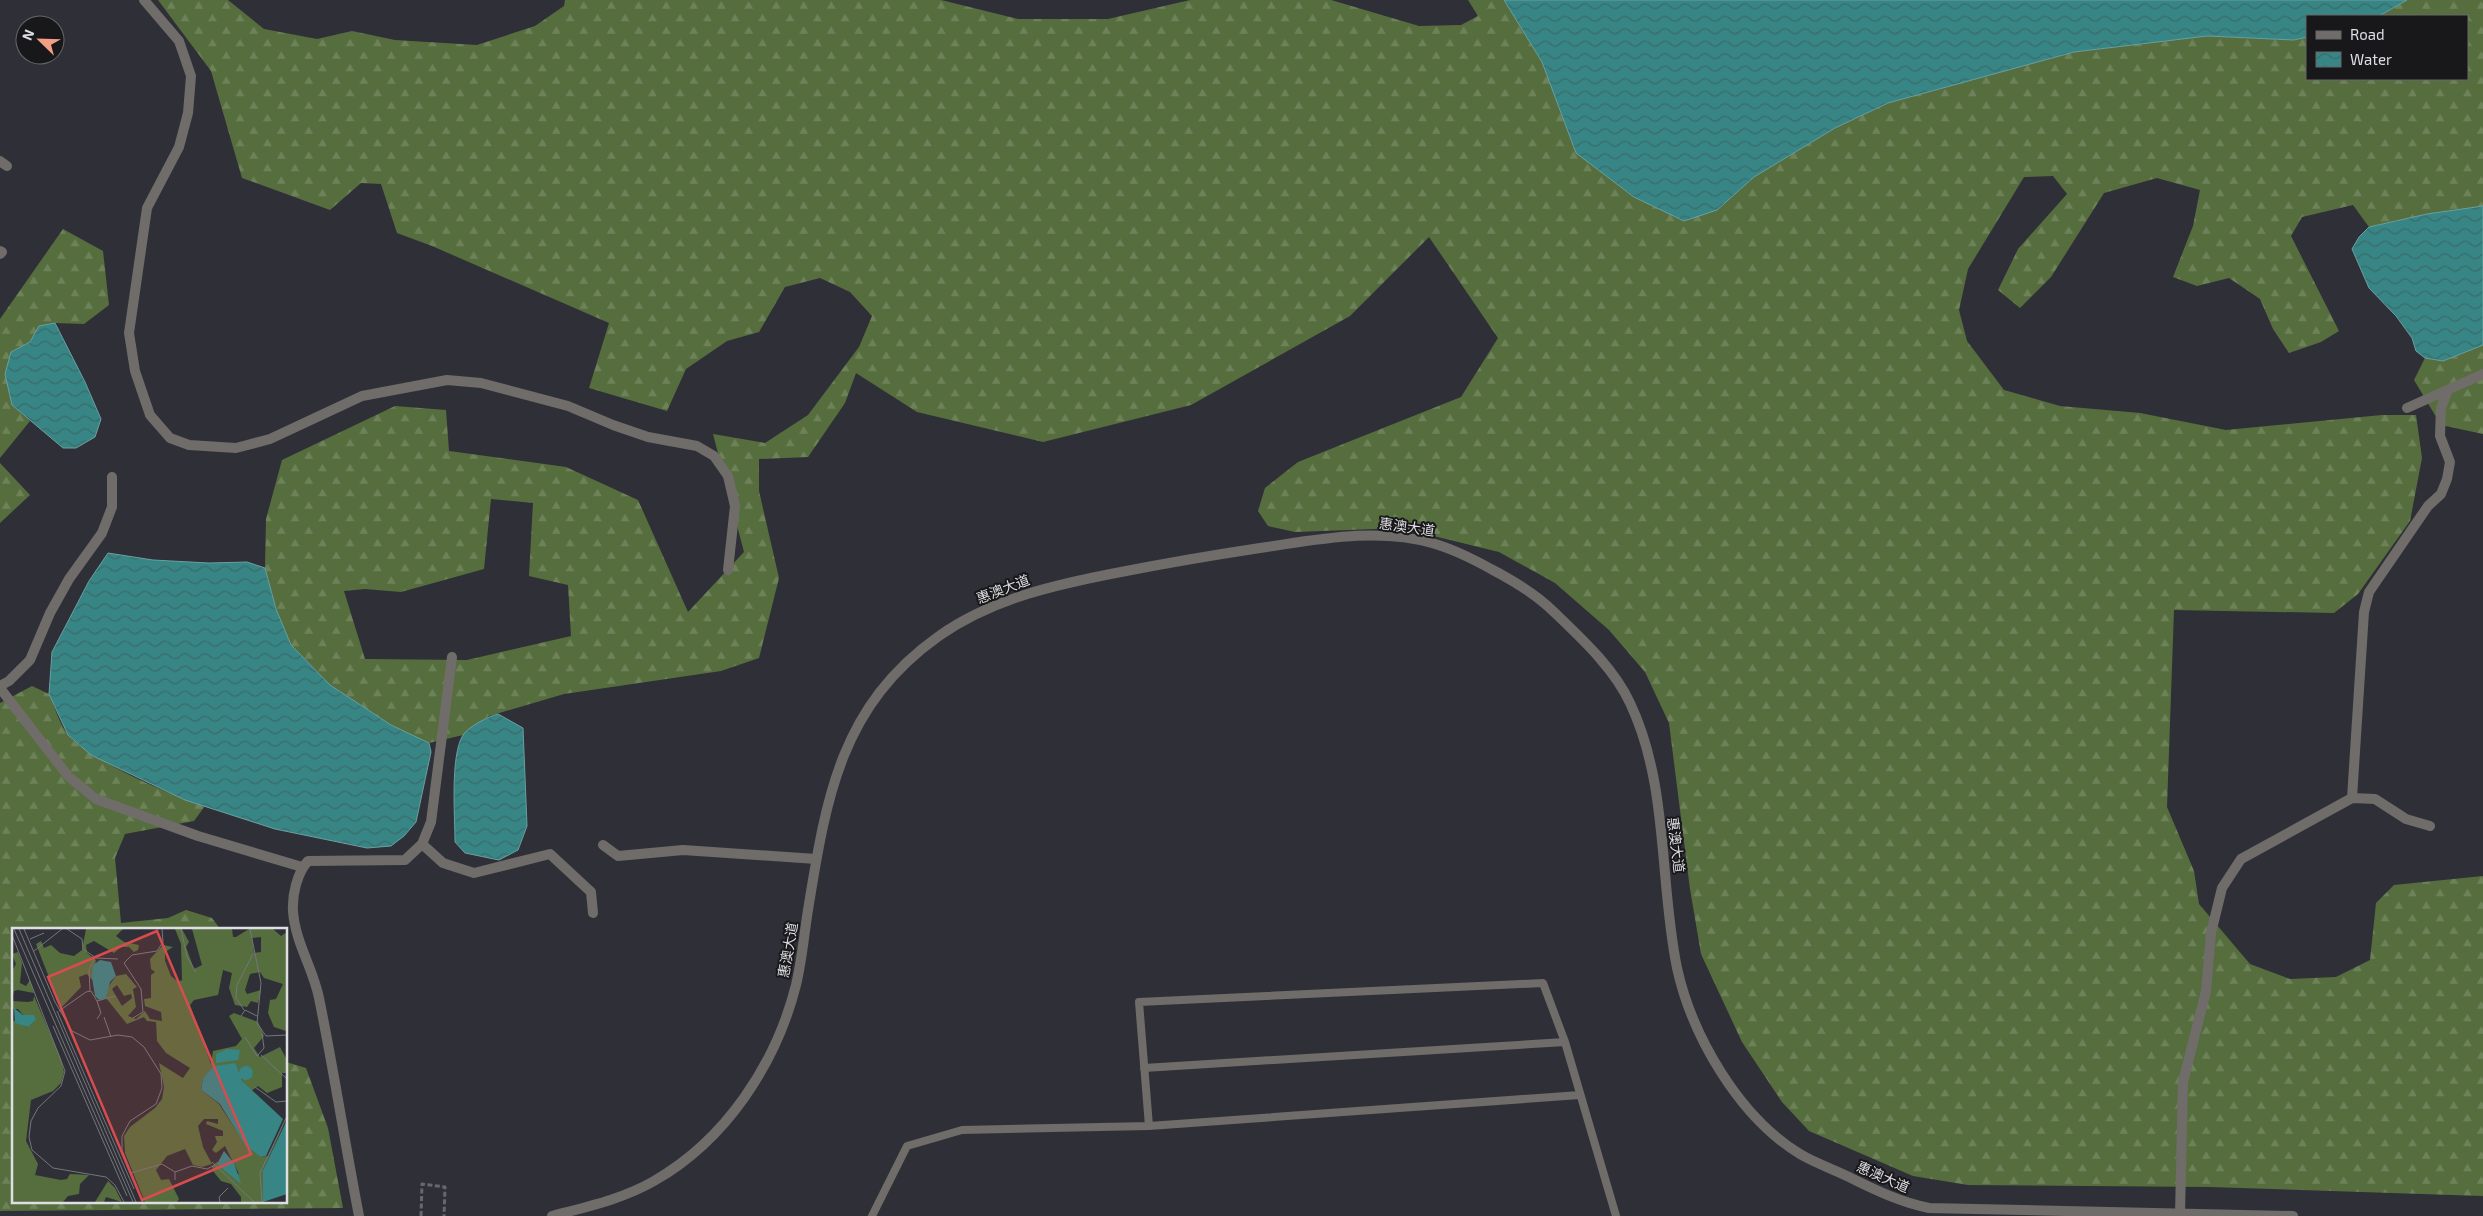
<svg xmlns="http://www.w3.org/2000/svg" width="2483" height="1216" viewBox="0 0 2483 1216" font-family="'Exo 2','Noto Sans SC',sans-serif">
<defs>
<pattern id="forest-firs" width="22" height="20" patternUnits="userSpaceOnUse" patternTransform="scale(1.25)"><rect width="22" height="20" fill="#566e3e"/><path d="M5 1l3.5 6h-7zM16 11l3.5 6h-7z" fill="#6e825a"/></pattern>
<pattern id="water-waves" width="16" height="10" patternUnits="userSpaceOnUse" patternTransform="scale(1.25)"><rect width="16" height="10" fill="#378585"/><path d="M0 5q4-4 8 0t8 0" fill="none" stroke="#3c6b6b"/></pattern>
</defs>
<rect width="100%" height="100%" fill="#2f3037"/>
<path fill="url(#forest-firs)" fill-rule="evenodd" d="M 158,0 L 228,0 L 264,29 L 317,39 L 352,31 L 395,40 L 477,45 L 535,26 L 564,6 L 565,0 L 941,0 L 1018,19 L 1108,19 L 1190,0 L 1331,0 L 1419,26 L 1461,25 L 1478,16 L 1468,0 L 1504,0 L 1542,62 L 1576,153 L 1717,210 L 1754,177 L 1835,128 L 1888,103 L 2074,52 L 2207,36 L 2294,40 L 2307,37 L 2307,79 L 2467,79 L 2467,16 L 2379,16 L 2407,0 L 2483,0 L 2483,206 L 2427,214 L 2369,227 L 2353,205 L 2302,217 L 2291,236 L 2339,331 L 2321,342 L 2289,353 L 2273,329 L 2260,299 L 2229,278 L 2197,286 L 2173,277 L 2193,226 L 2200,190 L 2157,178 L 2104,193 L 2051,277 L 2020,308 L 1998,290 L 2018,249 L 2067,194 L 2053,176 L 2024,177 L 1968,269 L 1959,310 L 1967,341 L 2004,390 L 2060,406 L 2140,413 L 2226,430 L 2382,415 L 2416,415 L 2422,458 L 2410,521 L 2358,594 L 2334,613 L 2174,610 L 2167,807 L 2194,871 L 2199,904 L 2250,964 L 2290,979 L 2336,977 L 2370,960 L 2376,903 L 2394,885 L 2483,876 L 2483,1196 L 2210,1187 L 1968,1185 L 1913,1176 L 1809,1131 L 1782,1102 L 1742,1042 L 1701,954 L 1690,889 L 1669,723 L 1645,672 L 1609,630 L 1555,583 L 1499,552 L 1401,528 L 1295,532 L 1268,526 L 1258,511 L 1265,488 L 1298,462 L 1461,397 L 1498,338 L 1429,237 L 1350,316 L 1191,405 L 1043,442 L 917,412 L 856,373 L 845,403 L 808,457 L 759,459 L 759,491 L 779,578 L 759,658 L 721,671 L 564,694 L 489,716 L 463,735 L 429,743 L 391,725 L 330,685 L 291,645 L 276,609 L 265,568 L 266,519 L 282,460 L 395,406 L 446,410 L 449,451 L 566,467 L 638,500 L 688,612 L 744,552 L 713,434 L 765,443 L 808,415 L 859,347 L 872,316 L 850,292 L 820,278 L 785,287 L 759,332 L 727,341 L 686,369 L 667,411 L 589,388 L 609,323 L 432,246 L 397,233 L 381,184 L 361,183 L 330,210 L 242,178 L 211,71 ZM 491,499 L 533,503 L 529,576 L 568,585 L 571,636 L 467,660 L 365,659 L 344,591 L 365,589 L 401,592 L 484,569 Z
M 63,229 L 103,251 L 109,305 L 84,324 L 55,323 L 39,326 L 30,342 L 11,352 L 12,405 L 30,421 L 0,458 L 0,319 Z
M 2483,345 L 2483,434 L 2441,425 L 2414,380 L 2425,358 L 2443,361 Z
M 0,463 L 30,495 L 0,523 Z
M 32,686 L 49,694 C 55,707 60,726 69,736 C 92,761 172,796 205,806 L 194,821 L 125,834 L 115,858 L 121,923 L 168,918 L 186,910 L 212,918 L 221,930 L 14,930 L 14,1202 L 286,1202 L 286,1062 L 306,1068 L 328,1128 L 343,1208 L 0,1211 L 0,703 Z"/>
<path fill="url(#water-waves)" stroke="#69a0a1" d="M 1504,0 L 2407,0 L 2379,16 L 2307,16 L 2307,37 L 2294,40 L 2207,36 L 2074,52 L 1888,103 L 1835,128 L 1754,177 L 1717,210 L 1684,221 L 1634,197 L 1576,153 L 1542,62 Z
M 2483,206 L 2483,345 L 2443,361 L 2425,358 L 2416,351 L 2412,338 L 2396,316 L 2369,288 L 2352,249 L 2359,237 L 2369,227 L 2427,214 Z
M 55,323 L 85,382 L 101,419 L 95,437 L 76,448 L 63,448 L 12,405 L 5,374 L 11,352 L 30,342 L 39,326 Z
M 108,553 L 153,560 L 209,563 L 247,562 L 265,568 L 276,609 L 291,645 L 330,685 L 391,725 L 429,743 L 431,752 L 416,822 L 404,836 L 391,846 L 367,848 L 275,829 L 185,800 L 91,755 L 68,735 L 49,694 L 52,652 L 89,581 Z
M 498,714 L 523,728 L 527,826 L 518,850 L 499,860 L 465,853 L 455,842 C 455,816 450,756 463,735 C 468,727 489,716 498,714 Z"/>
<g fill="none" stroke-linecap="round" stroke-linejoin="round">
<path stroke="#67686e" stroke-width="3" stroke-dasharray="5 2.5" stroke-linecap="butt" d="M 421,1216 L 422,1184 L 445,1187 L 444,1216"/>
<path stroke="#6f6c69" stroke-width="8" d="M 1144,1068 L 1565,1042
M 1149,1126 L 1580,1095
M 872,1216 L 907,1146 L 962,1130 L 1149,1126 L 1139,1002 L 1543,983 L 1565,1042 L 1616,1216"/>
<path stroke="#6f6c69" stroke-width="10" d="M 144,0 L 179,41 L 191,76 L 188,113 L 179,147 L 147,208 L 129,333 L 135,371 L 150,415 L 170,438 L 189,445 L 236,448 L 270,439 L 362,396 L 447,380 L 481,383 L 568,406 L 613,425 L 648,437 L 697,446 L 714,456 L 728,476 L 735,506 L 728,570
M 0,161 L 7,166
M 0,251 L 2,252 L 0,254
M 2407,408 L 2483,374
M 0,686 L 9,681 L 30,660 L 50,613 L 69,579 L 102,533 L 112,507 L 112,477
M 0,688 L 68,776 L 96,799 L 198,836 L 302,867
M 2352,798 L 2364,612 L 2369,592 L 2428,506 L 2441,494 L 2447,479 L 2450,462 L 2440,436 L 2441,408 L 2448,390
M 422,844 L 443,863 L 474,873 L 550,854 L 591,892 L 593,913
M 603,845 L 618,856 L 683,850 L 816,859
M 2180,1214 L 2183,1082 L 2206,991 L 2211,933 L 2222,888 L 2241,859 L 2352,798 L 2375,799 L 2406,819 L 2430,826
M 359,1216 C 345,1144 334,1071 319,998 C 313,968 295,942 293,911 C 292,895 297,873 308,861 L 405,860 L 422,844 L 431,822 L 452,657"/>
<path stroke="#6f6c69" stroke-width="10" d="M 552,1216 C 586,1207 623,1199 654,1181 C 726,1140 776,1064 796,985 C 802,960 804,935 808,910 C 826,799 840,706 939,636 C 993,598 1058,584 1121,572 C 1167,563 1214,555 1260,548 C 1315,540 1377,527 1432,543 C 1453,549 1473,559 1491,569 C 1514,581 1536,594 1554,612 C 1581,638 1614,668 1630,703 C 1669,785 1659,881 1677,968 C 1692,1036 1739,1117 1800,1154 C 1815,1163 1833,1169 1849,1177 C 1875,1190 1900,1202 1929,1208 L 2293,1216"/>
</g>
<g text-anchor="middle" stroke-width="4" stroke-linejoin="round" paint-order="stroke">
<g font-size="14" fill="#dedee3" stroke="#18181b">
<text transform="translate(1407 527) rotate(8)" y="5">惠澳大道</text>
<text transform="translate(1003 589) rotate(-21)" y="5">惠澳大道</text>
<text transform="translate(1676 845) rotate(83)" y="5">惠澳大道</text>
<text transform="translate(788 950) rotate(-80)" y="5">惠澳大道</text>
<text transform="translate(1883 1177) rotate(24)" y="5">惠澳大道</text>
</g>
</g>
<g transform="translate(12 928)">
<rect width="275" height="275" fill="#2f3037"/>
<path d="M 74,1 L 111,1 L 104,8 L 112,14 L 127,17 L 126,22 L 122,24 L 117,19 L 109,19 L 102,25 L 82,13 L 74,17 L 75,25 L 84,32 L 80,52 L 75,46 L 67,49 L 69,59 L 49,80 L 24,16 L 29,13 L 32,20 L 39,17 L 48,25 L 62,28 L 70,22 ZM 163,1 L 170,1 L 177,14 L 174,19 L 182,41 L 190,37 L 180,1 L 220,1 L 221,9 L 224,9 L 237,1 L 261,1 L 269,8 L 275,4 L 275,113 L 274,103 L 262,99 L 256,85 L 258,72 L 264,71 L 271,56 L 252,50 L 248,44 L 238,46 L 233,62 L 235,66 L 249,62 L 246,75 L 239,73 L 235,79 L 223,77 L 217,60 L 220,45 L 211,42 L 206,67 L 182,72 L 178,77 L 199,136 L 201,123 L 224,118 L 230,111 L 217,88 L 222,85 L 246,94 L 252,108 L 242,120 L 248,129 L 268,119 L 275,132 L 275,145 L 270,145 L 270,159 L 255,165 L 246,158 L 239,163 L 230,153 L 224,135 L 198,144 L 191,150 L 189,162 L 207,176 L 229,210 L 249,229 L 256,228 L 275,190 L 251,242 L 251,274 L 229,274 L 229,269 L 219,256 L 209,253 L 201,243 L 200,238 L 205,234 L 227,246 L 213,218 L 204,225 L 200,222 L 205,214 L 203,208 L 211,208 L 211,203 L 194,196 L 195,193 L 206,196 L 206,191 L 192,191 L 186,198 L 191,219 L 200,236 L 190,239 L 181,237 L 173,221 L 155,228 L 144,242 L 149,252 L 157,251 L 167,271 L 165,274 L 133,274 L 113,225 L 112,208 L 118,199 L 143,180 L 150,171 L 152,159 L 147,135 L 171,150 L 178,140 L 154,125 L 145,113 L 144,94 L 135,93 L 132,89 L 115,96 L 94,70 L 96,59 L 104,48 L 114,46 L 125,59 L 121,61 L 124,79 L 116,88 L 124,91 L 133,83 L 138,91 L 150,93 L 149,84 L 133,78 L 132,71 L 139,70 L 139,47 L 143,44 L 139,41 L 138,31 L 151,17 L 161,19 L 153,24 L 153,33 L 159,48 L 166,54 L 170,52 L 169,16 ZM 249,9 L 249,24 L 242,25 L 240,10 ZM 105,57 L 112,68 L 119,66 L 120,70 L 110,78 L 100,61 ZM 6,24 L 10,35 L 8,55 L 14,58 L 18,52 L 22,65 L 6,62 L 2,63 L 0,71 L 0,43 L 4,36 L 0,26 ZM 22,68 L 49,131 L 52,144 L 49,155 L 41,163 L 19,172 L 14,213 L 26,236 L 23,247 L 49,252 L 55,251 L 58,246 L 77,247 L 68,256 L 67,266 L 56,268 L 51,274 L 0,274 L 0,73 L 16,74 L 21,73 ZM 1,81 L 6,81 L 11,87 L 22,87 L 22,94 L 15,99 L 0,92 ZM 96,253 L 103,260 L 110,274 L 94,269 L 92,274 L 83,274 Z" fill="#566e3e" fill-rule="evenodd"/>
<path d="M 88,32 L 99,34 L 104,48 L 98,54 L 94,70 L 87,72 L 83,68 L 80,50 L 81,37 ZM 2,80 L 11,87 L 22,87 L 24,92 L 16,99 L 3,95 ZM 215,121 L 228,122 L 226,132 L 204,135 L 204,126 ZM 224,135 L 230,153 L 271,191 L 254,228 L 249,229 L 233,217 L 208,176 L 189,162 L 191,150 L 202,138 ZM227 145a7 7 0 1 1 14 0a7 7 0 1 1-14 0ZM 275,192 L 275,266 L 251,274 L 251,242 ZM 212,223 L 222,235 L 229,256 L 205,236 Z" fill="#378585"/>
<path fill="none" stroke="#75767c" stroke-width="1" d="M 2,1 L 121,274M 7,1 L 124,274M 12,1 L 43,74 L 60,103 L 78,112 L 106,107 L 120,109 L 132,119 L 149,146 L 150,160 L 144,176 L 118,193 L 110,208 L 110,222 L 131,274M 55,1 L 70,11 L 71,21 L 84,30 L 106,31M 169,1 L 175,29 L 184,44M 238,1 L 249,55 L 245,95 L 254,108 L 275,107M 0,7 L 53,143 L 49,158 L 26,180 L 19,193 L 17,209 L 20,222 L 41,240 L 94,249 L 103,257 L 112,274M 18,11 L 32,5M 22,23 L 50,1M 78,63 L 77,42 L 83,29M 85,73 L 89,85 L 85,91M 232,82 L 224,70 L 225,57 L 241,26M 45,83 L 122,261M 47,83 L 74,64 L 79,63 L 85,73 L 103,68M 229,88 L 233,82 L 245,88M 92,89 L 99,109M 121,90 L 131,84 L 129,61 L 112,35 L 120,27 L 145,23 L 151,14 L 150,1M 41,98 L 115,268M 233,109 L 245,128 L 252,120 L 250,105M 249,127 L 275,151M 243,159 L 264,174 L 275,173M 200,234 L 242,274M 163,244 L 180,238 L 195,241 L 203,237M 119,245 L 150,236 L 163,244 L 163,252M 208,274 L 207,269 L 216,260M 250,274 L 248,245 L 275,188"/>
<path fill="#d84c4d" fill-opacity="0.15" stroke="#d84c4d" stroke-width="2.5" d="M 145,3 L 239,226 L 130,272 L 36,49 Z"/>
<rect width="275" height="275" fill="none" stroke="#dedee3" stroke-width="2.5"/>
</g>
<rect x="2306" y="15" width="162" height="65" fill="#18181b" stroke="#67676b"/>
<rect x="2316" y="31" width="25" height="8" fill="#6f6c69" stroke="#67676b"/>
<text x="2350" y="40" font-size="15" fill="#dedee3">Road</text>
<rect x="2316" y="52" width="25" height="15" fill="url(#water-waves)" stroke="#67676b"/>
<text x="2350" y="65" font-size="15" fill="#dedee3">Water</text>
<g transform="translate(40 40) rotate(293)"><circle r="24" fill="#18181b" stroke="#67676b"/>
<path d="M0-4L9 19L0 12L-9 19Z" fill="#f39f85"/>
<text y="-8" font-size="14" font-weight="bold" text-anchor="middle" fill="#dedee3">N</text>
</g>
</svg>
